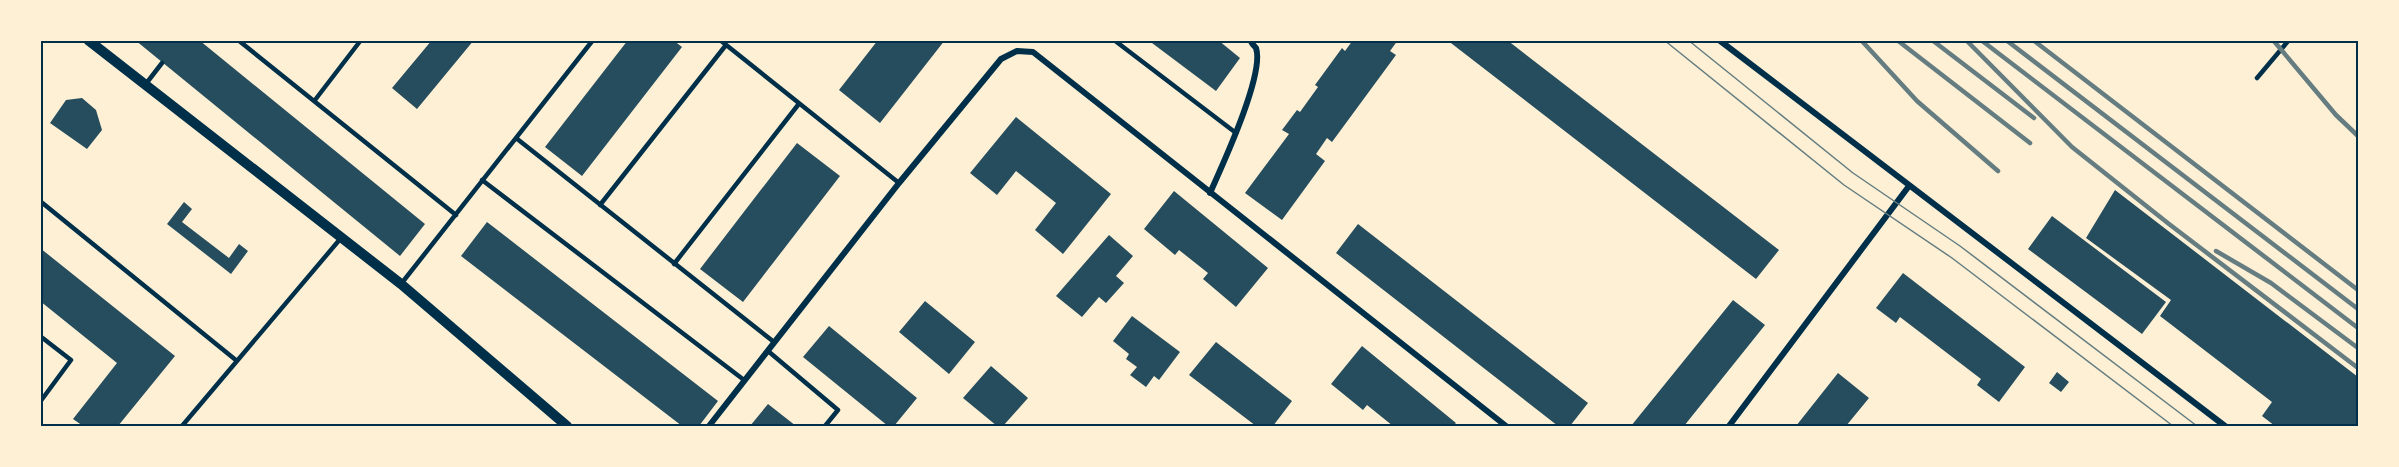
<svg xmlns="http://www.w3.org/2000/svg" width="2399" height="467" viewBox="0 0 2399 467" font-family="Helvetica,sans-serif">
<rect width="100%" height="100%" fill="#fdf0d5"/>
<path fill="#264d5e" d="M 135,40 L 199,40 L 425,224 L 400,256 Z
M 432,40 L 474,40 L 417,109 L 392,88 Z
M 628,40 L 673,40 L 682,47 L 582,176 L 545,147 Z
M 878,40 L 945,40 L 880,123 L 839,90 Z
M 1148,40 L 1218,40 L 1240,58 L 1216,91 Z
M 1353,40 L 1398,40 L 1390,51 L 1396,55 L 1332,142 L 1327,138 L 1316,154 L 1325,161 L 1282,220 L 1245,193 L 1289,134 L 1282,130 L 1297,110 L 1300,112 L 1318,87 L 1315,85 L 1342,48 L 1345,51 Z
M 1447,40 L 1507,40 L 1779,250 L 1756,279 Z
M 82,98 L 96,110 L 102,130 L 87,149 L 50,123 L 66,100 Z
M 1016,117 L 1111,194 L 1063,254 L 1035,230 L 1056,203 L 1016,171 L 997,195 L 970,173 Z
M 797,143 L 840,176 L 743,302 L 700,269 Z
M 2115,190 L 2358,377 L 2358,426 L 2275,426 L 2262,416 L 2272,402 L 2160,316 L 2171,300 L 2086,238 Z
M 1174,191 L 1268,268 L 1236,307 L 1203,279 L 1208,273 L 1179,250 L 1175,255 L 1144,229 Z
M 184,202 L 192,209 L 182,222 L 229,258 L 239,244 L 248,251 L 231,274 L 167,224 Z
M 2052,216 L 2166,302 L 2142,334 L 2028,249 Z
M 487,222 L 718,401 L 699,426 L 682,426 L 461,256 Z
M 1358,224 L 1588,403 L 1570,426 L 1558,426 L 1336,253 Z
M 1109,235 L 1133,256 L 1116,276 L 1124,283 L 1106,303 L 1099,297 L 1082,317 L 1056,296 Z
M 40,248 L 175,356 L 118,426 L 83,426 L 73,419 L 117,363 L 40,301 Z
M 1903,273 L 2025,367 L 1999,402 L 1977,385 L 1981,379 L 1900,317 L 1896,323 L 1876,308 Z
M 1733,300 L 1765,325 L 1684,426 L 1631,426 Z
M 925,301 L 975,342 L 949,374 L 899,332 Z
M 1132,316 L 1180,352 L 1159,380 L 1154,376 L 1146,387 L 1130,375 L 1137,367 L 1126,359 L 1129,354 L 1113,341 Z
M 829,326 L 917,398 L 894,426 L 888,426 L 803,357 Z
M 1216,342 L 1292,401 L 1273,426 L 1256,426 L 1189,375 Z
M 1362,346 L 1456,423 L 1453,426 L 1393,426 L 1367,405 L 1363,410 L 1331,384 Z
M 991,366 L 1028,398 L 1003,426 L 997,426 L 963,398 Z
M 2057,372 L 2069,382 L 2061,392 L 2049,383 Z
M 1838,373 L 1869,398 L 1846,426 L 1796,426 Z
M 768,404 L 796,426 L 750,426 Z"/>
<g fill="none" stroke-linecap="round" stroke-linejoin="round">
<path stroke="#003049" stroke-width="4.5" d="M 238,40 L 456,215
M 720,40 L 899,183
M 1114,40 L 1236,133
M 2257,78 L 2289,40
M 145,85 L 162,63
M 315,100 L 361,40
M 516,138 L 774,342
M 482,180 L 744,380
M 40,201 L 237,361
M 600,205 L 726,45
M 674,264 L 798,105
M 401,284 L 593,40
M 40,336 L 71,360 L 40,402
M 768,351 L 838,410 L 825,426
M 182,426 L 341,238"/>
<path stroke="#003049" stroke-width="6" d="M 1719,40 L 2225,426
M 1210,193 C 1222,166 1265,74 1256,48 C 1255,47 1251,42 1250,40
M 709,426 L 899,183 L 1001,59 L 1017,51 L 1033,52 L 1506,426
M 1729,426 L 1909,186"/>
<path stroke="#003049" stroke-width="10" d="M 88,40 L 401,284 L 567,426"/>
<path stroke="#657d81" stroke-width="1.5" d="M 1664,40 L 1844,185 L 1952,258 L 2173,426
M 1688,40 L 1853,173 L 1960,246 L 2197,426"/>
<path stroke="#657d81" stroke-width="4.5" d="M 1861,40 L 1917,101 L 1998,171
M 1897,40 L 2030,143
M 1932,40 L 2034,118
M 1966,40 L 2072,147 L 2169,224 L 2358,368
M 1981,40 L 2358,328
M 2006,40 L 2358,309
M 2033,40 L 2358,290
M 2273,40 L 2336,115 L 2358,136
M 2216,251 L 2271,283 L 2358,348"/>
</g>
<rect width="2399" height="467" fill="none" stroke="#fdf0d5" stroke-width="84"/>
<rect x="42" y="42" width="2315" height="383" fill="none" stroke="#003049" stroke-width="2"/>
</svg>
